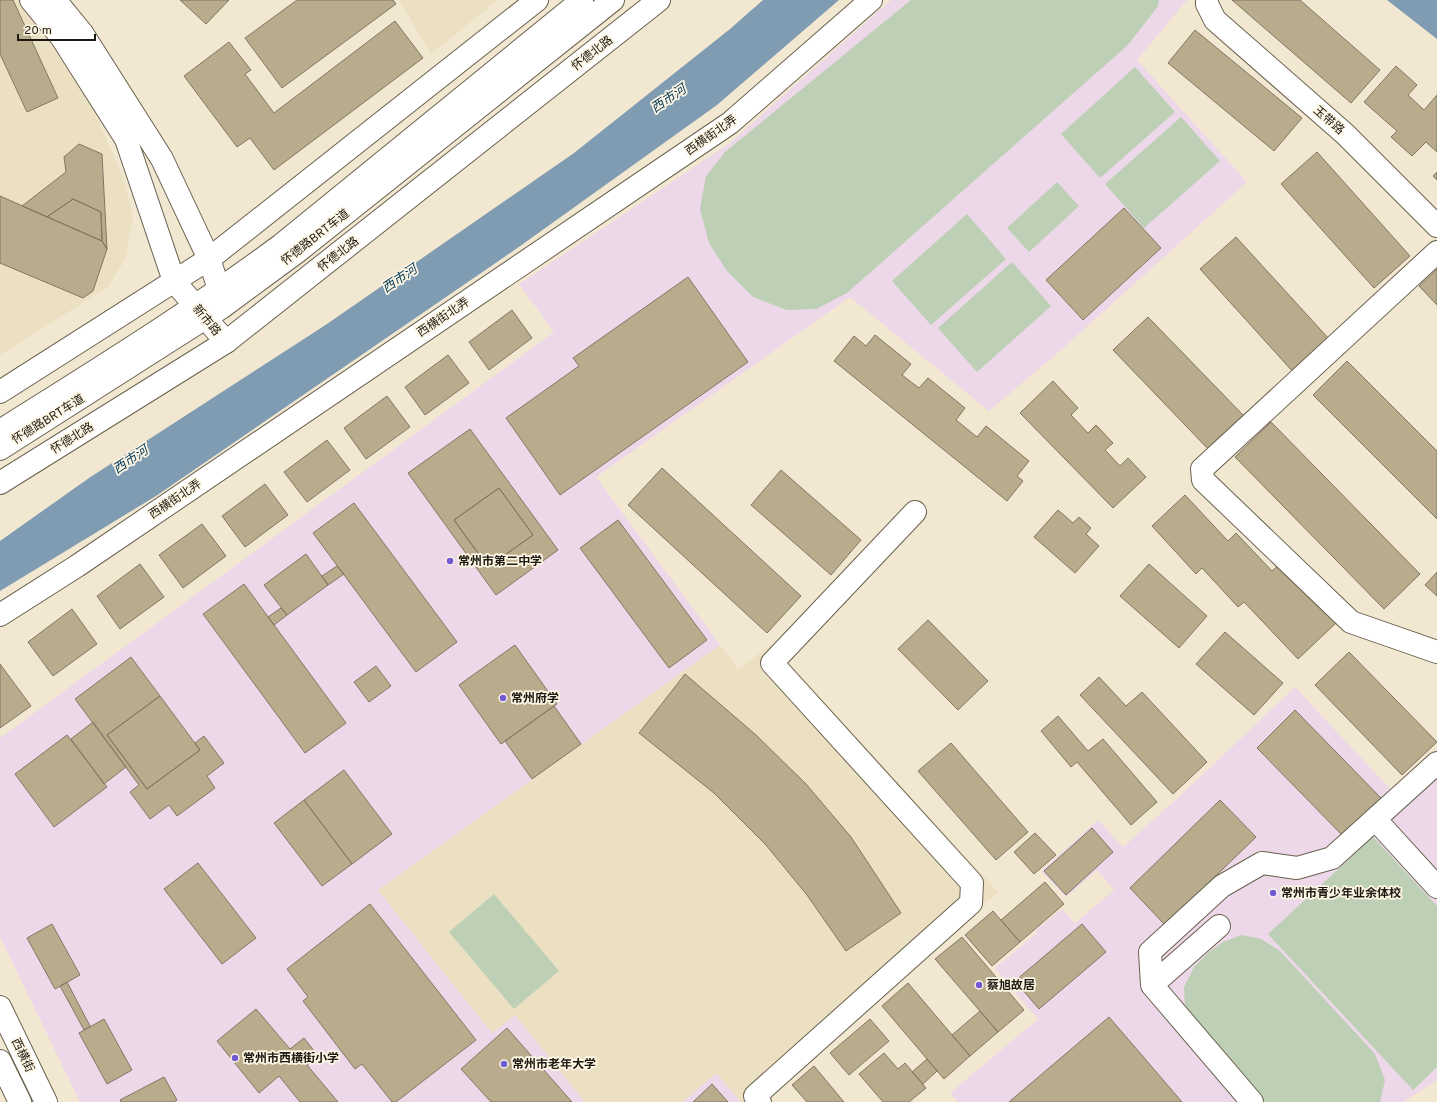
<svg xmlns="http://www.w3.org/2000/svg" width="1437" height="1102" viewBox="0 0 1437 1102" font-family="Overpass,'Noto Sans SC',sans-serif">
<rect width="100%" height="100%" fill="#f2e8d2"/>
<path fill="#ece0c2" d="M 0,0 L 21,0 L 93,109 L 124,179 L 133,218 L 125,260 L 108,287 L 0,355 Z
M 399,0 L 498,0 L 431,54 Z
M 772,644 L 998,892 L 765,1102 L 741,1102 L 716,1073 L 683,1102 L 585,1102 L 515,1016 L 492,1033 L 378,890 L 720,645 L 738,669 Z"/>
<path fill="#ecd8e8" d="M 891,0 L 1187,0 L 1137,60 L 1247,182 L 1061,350 L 989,411 L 850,297 L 596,477 L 720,645 L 378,890 L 492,1033 L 515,1015 L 585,1102 L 405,1102 L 446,1069 L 404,1102 L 80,1102 L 0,937 L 0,738 L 554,332 L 519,284 L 730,143 Z
M 1295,687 L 1392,791 L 1437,749 L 1437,1080 L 1403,1102 L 958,1102 L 950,1093 L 1038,1019 L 995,968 L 1037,933 L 1035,931 L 1062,909 L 1075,923 L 1114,890 L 1097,870 L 1066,897 L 1041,871 L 1098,820 L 1123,847 L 1180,796 Z
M 716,1073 L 741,1102 L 683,1102 Z"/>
<path fill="#bdcfb4" d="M 911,0 L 1159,0 L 1158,6 L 1128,45 L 847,293 L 816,309 L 787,310 L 753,297 L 727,271 L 709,243 L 700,209 L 706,176 L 725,152 Z
M 1135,67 L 1175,112 L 1100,178 L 1061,134 Z
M 1181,117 L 1220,161 L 1144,228 L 1105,184 Z
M 1057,182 L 1079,206 L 1029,252 L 1007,228 Z
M 967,214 L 1006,259 L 931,325 L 892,281 Z
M 1012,262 L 1051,306 L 977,372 L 938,328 Z
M 1373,837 L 1437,906 L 1437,1067 L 1413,1090 L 1268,934 Z
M 494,894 L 559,971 L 514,1009 L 449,932 Z
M 1242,935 L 1261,939 L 1280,951 L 1375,1054 L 1385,1080 L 1380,1102 L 1260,1102 L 1185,1008 L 1184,987 L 1194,967 L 1208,953 L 1223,942 Z"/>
<path fill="#809cb2" d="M 763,0 L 839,0 L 717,105 L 516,249 L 156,496 L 0,591 L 0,541 L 89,478 L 327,324 L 574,153 L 730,29 Z
M 1387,0 L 1437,0 L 1437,39 Z"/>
<path fill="#b9ac8d" stroke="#807763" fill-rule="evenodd" d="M 0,0 L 13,0 L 58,98 L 27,112 L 0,54 Z
M 180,0 L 229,0 L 206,24 Z
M 297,0 L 393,0 L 396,4 L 282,88 L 245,38 Z
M 1232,0 L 1300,0 L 1380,70 L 1351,103 Z
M 395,21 L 423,58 L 274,170 L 250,138 L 237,147 L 184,76 L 229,42 L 251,70 L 245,74 L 274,113 Z
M 1195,30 L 1302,118 L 1274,151 L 1168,63 Z
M 1396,66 L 1417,85 L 1408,95 L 1424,110 L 1437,95 L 1437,152 L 1426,142 L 1412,156 L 1391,137 L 1397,131 L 1364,102 Z
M 79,144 L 102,154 L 107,249 L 102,241 L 101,212 L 73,199 L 47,217 L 22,206 L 66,172 L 64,157 Z
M 1317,152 L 1410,256 L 1374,288 L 1281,184 Z
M 1437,172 L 1437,180 L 1433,176 Z
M 0,196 L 102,241 L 107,249 L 93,291 L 83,298 L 0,263 Z
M 73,199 L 101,212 L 102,241 L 47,217 Z
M 1124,208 L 1161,248 L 1083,320 L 1046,280 Z
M 1236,237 L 1330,340 L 1294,373 L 1200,269 Z
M 1437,269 L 1437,305 L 1419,286 Z
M 688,277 L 748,362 L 560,495 L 506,418 L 579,366 L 573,358 Z
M 512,310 L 532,338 L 489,370 L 469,342 Z
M 1148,317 L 1245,417 L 1210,451 L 1113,350 Z
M 875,335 L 911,364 L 902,375 L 919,388 L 928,378 L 965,408 L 956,420 L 977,437 L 986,426 L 1029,461 L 1017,476 L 1023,481 L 1007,501 L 834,361 L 854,336 L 866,346 Z
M 448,355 L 469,383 L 425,415 L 405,387 Z
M 1347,361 L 1437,451 L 1437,519 L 1313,395 Z
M 1053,381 L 1078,408 L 1071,415 L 1088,433 L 1096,425 L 1113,443 L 1105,450 L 1120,466 L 1128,458 L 1146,477 L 1113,508 L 1020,413 Z
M 387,396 L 410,427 L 366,459 L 344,428 Z
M 1271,422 L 1420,574 L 1384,609 L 1235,457 Z
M 470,429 L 558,550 L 496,595 L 408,473 ZM 499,488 L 533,535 L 488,567 L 454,520 Z
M 327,440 L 350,470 L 307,502 L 284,472 Z
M 662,468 L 801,596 L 767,633 L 628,505 Z
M 781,470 L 861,540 L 831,575 L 751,505 Z
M 265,484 L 288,515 L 245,547 L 222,516 Z
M 499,488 L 533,535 L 488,567 L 454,520 Z
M 1185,495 L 1228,541 L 1236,533 L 1272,571 L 1280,564 L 1336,623 L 1298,659 L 1244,602 L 1238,607 L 1202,568 L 1196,574 L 1152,526 Z
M 354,503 L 457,642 L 416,672 L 313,533 Z
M 1058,510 L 1073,523 L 1079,517 L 1091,528 L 1086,534 L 1099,546 L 1075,573 L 1034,537 Z
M 618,520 L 707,640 L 669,668 L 580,548 Z
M 202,524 L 226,556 L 183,588 L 159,555 Z
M 306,554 L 328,585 L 287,615 L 264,585 Z
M 140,564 L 164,597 L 120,629 L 97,596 Z
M 1149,564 L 1207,616 L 1179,648 L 1120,596 Z
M 337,566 L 344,574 L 328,585 L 322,576 Z
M 1437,572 L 1437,596 L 1425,585 Z
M 244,584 L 346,723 L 305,753 L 203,614 Z
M 281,608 L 287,615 L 274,625 L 268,617 Z
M 72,609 L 97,644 L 53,676 L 28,642 Z
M 928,620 L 988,681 L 958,710 L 898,649 Z
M 1225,632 L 1283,683 L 1254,715 L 1196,664 Z
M 515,645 L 557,704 L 501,744 L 459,685 Z
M 1349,652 L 1437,742 L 1402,775 L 1315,685 Z
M 131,657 L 160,696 L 107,735 L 147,789 L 200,750 L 195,743 L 204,736 L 224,763 L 207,776 L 215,788 L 177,816 L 169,805 L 150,819 L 130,792 L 139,785 L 75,699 Z
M 0,664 L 31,706 L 0,728 Z
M 376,666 L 391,686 L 369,702 L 354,682 Z
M 685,674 L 756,735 L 806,784 L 851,837 L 901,913 L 846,951 L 807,895 L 766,845 L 714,793 L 639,733 Z
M 1099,677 L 1126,706 L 1142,692 L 1207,762 L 1173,794 L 1080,695 Z
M 160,696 L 200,750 L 147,789 L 107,735 Z
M 554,706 L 581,744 L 532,779 L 505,741 Z
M 1295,710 L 1381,798 L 1343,836 L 1257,748 Z
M 1058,716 L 1088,751 L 1103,739 L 1157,802 L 1131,825 L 1077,762 L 1071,767 L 1041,731 Z
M 93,722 L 126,767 L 104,784 L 71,739 Z
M 67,735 L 107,787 L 54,827 L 15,774 Z
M 951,743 L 1028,832 L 996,860 L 918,771 Z
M 344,770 L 392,834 L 352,864 L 304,800 Z
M 304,800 L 352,864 L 322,886 L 274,823 Z
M 1220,800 L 1256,837 L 1165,925 L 1130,888 Z
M 1092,828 L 1113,852 L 1066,895 L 1044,871 Z
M 1035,833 L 1056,855 L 1034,874 L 1014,852 Z
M 198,863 L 256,938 L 222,964 L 164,889 Z
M 1045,882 L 1064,904 L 1020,942 L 1001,920 Z
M 370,904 L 476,1040 L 396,1102 L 392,1102 L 362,1064 L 355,1069 L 303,1001 L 308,997 L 287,969 Z
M 993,911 L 1020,942 L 992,966 L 965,935 Z
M 52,924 L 80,975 L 55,989 L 27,938 Z
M 1082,924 L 1106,952 L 1039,1009 L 1015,981 Z
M 962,937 L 1024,1010 L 998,1032 L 935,959 Z
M 67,982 L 90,1026 L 84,1030 L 60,986 Z
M 908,983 L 970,1056 L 944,1079 L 882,1006 Z
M 256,1009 L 290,1049 L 304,1038 L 318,1056 L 307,1065 L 338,1102 L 300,1102 L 279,1076 L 259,1093 L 217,1041 Z
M 980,1011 L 998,1032 L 970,1056 L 952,1035 Z
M 1109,1017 L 1182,1102 L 1009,1102 Z
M 104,1019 L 132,1070 L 107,1084 L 79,1033 Z
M 870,1019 L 889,1041 L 849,1075 L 830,1053 Z
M 507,1028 L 572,1102 L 491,1102 L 461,1069 Z
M 884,1053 L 898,1069 L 905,1063 L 926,1088 L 909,1102 L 883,1102 L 859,1074 Z
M 927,1059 L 937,1071 L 923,1084 L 912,1072 Z
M 814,1066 L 844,1102 L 807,1102 L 792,1085 Z
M 164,1077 L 177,1100 L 174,1102 L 121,1102 L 120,1100 Z
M 712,1084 L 728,1102 L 693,1102 Z"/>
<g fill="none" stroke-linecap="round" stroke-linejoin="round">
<defs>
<path id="minor" d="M 31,0 L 62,38 L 126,139 L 174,281 L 226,342
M 55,0 L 82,33 L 162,159 L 209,259 L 219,289 L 221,303
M 1207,0 L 1207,4 L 1215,20 L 1345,134 L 1437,226
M 1437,252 L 1202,469 L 1203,480 L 1351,622 L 1437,652
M 0,431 C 95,371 191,312 281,245 L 582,0
M 0,449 L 221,308 L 297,252 L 613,0
M 0,615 L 77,566 L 730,123 L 871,0
M 1375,819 L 1437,887
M 1152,985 L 1219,926
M 760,1102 L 755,1096 L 971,903 L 972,883 L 772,663 L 915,512
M 1252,1102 L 1152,985 L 1150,952 L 1222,886 L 1262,863 L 1297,868 L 1332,858 L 1437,763"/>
<path id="major" d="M 0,392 L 209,259 L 537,0
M 0,483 L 226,342 L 659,0
M 0,1007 L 46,1102
M 0,1061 L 20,1102"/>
</defs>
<use href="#minor" stroke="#69614e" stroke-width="24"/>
<use href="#major" stroke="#69614e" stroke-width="24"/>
<use href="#minor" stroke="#fff" stroke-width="22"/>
<use href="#major" stroke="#fff" stroke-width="22"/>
</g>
<g fill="#705ad4" stroke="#fef6e4" stroke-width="1.5">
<circle cx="450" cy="561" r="4"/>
<circle cx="503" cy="698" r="4"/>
<circle cx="1273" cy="893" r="4"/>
<circle cx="979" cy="985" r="4"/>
<circle cx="235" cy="1058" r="4"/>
<circle cx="504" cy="1064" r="4"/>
</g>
<g text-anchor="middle" stroke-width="3.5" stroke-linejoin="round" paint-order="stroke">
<g font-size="12" fill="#1d1911" stroke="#fef6e4">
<text transform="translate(592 53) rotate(-38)" y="4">怀德北路</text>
<text transform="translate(1329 120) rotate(41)" y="4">玉带路</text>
<text transform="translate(711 135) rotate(-35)" y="4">西横街北弄</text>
<text transform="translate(315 237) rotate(-38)" y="4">怀德路BRT车道</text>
<text transform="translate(338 254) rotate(-38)" y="4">怀德北路</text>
<text transform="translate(443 317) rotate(-34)" y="4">西横街北弄</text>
<text transform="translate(207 320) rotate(50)" y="4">新市路</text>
<text transform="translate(48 419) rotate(-32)" y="4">怀德路BRT车道</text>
<text transform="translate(72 438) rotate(-32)" y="4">怀德北路</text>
<text transform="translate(175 499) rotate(-34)" y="4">西横街北弄</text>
<text transform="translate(23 1055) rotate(64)" y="4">西横街</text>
</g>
<g font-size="12" font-weight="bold" fill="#1d1911" stroke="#fef6e4" text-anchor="start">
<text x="458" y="565">常州市第二中学</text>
<text x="511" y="702">常州府学</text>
<text x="1281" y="897">常州市青少年业余体校</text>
<text x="987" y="989">蔡旭故居</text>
<text x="243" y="1062">常州市西横街小学</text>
<text x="512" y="1068">常州市老年大学</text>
</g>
<g font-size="13" font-style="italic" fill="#013756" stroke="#fef6e4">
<text transform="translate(668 98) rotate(-34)" y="5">西市河</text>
<text transform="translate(399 278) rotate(-34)" y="5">西市河</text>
<text transform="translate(130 459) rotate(-34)" y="5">西市河</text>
</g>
</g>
<path d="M18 34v6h77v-6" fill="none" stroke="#1d1911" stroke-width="2"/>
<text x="24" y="34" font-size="12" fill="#1d1911" stroke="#fef6e4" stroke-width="3" paint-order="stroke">20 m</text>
</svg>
